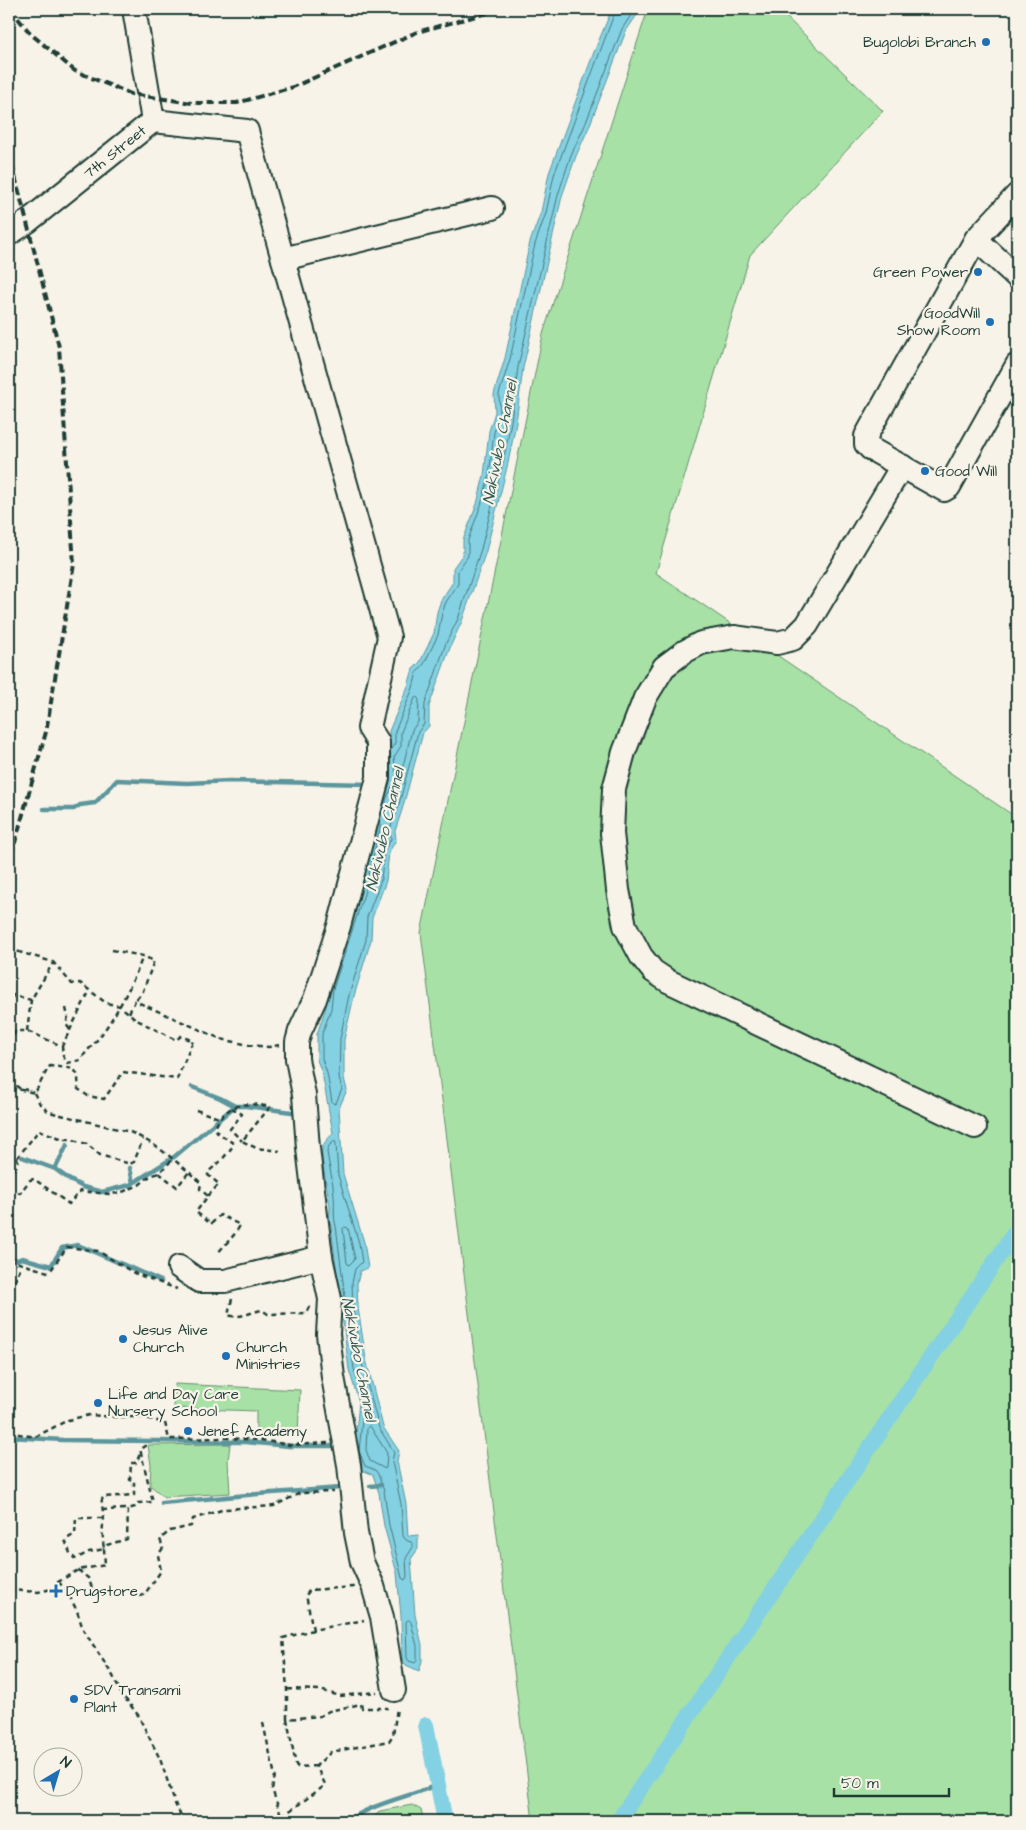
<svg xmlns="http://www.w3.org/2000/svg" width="1026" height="1830" viewBox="0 0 1026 1830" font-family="'Architects Daughter',sans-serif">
<rect width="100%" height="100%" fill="#f7f3e8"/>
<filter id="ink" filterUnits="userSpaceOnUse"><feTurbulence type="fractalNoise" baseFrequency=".02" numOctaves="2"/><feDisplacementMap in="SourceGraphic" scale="10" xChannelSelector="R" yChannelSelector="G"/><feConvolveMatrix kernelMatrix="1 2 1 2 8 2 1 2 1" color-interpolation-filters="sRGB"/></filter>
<g filter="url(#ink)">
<path fill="#a8e1a6" stroke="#648f6d" d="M 648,9 L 778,9 L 883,111 L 750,255 L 656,573 L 1017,818 L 1017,1821 L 533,1821 L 421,933 L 543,334 Z
M 175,1384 L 300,1390 L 298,1434 L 256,1432 L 256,1411 L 174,1408 Z
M 230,1444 L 228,1461 L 230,1493 L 164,1497 L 150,1485 L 151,1465 L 148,1445 Z
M 412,1805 L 421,1810 L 424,1821 L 366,1821 L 373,1818 L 380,1811 Z"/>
<path fill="#84d1e3" stroke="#5c969d" d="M 612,9 L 641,9 L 626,31 L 589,127 L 576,156 L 562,196 L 523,368 L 516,423 L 508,463 L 486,551 L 462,621 L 451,645 L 429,706 L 429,726 L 423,733 L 402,810 L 395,831 L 396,840 L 389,852 L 386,881 L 372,918 L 371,940 L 354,996 L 344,1040 L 344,1078 L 347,1090 L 339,1108 L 343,1174 L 364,1242 L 368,1268 L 360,1271 L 357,1284 L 358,1308 L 366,1359 L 383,1427 L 399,1451 L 397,1461 L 406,1504 L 408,1536 L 418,1535 L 418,1549 L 411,1559 L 415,1615 L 422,1645 L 422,1661 L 419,1671 L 406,1665 L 402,1660 L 401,1616 L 397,1573 L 384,1526 L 379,1493 L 373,1475 L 361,1470 L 354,1452 L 359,1402 L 349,1370 L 331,1226 C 328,1220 330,1215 330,1207 C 329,1195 320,1158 322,1149 C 323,1143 329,1138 333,1133 L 322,1073 L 317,1060 L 317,1034 L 326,1007 L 328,988 L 359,893 L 375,827 L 382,755 L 390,742 L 389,731 L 408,686 L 413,669 L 420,662 L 434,633 L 437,612 L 441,600 L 453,582 L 453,568 L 463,554 L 463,540 L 477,504 L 484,475 L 489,431 L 495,412 L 494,394 L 505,358 L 530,242 L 541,212 L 549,173 L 594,52 Z"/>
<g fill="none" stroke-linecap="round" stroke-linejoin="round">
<path stroke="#47787a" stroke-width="1" d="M 417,697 L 419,700 L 418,722 L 412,730 L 401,774 L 398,776 L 396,774 L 394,757 L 401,746 L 401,732 L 415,698 Z
M 390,751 L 395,743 L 395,731 L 413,688 L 417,672 L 424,664 L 438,635 L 442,613 L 446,602 L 458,584 L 458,570 L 468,556 L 468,540 L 481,505 L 489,476 L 494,432 L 500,413 L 499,394 L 510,359 L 535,244 L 546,213 L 554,175 L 616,9
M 395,786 L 397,789 L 391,809 L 388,810 L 386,808 L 386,800 L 392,787 Z
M 380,820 L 380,828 L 364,894 L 333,989 L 331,1009 L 322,1034 L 322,1059 L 327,1073 L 332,1102 L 334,1104 L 336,1103 L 342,1089 L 339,1078 L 340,1039 L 349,995 L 366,940 L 367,917 L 381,880 L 384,851 L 391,839 L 390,829 L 398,808 L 418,732 L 424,724 L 425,704 L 446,643 L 458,619 L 481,549 L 503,462 L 511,422 L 518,367 L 558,195 L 571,155 L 585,125 L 622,29 L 635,9
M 335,1141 L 336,1144 L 338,1175 L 359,1243 L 362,1262 L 355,1269 L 352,1283 L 353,1309 L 361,1360 L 379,1428 L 394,1452 L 392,1462 L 401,1504 L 403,1536 L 406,1540 L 413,1543 L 413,1547 L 406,1558 L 407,1577 L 405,1580 L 402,1578 L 389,1525 L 384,1491 L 378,1474 L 375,1470 L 365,1466 L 359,1451 L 364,1401 L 354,1369 L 336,1226 C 333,1217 335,1205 334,1195 C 333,1180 329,1166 327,1152 L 329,1146 Z
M 345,1227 L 348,1228 L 355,1259 L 349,1265 L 347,1263 L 343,1229 Z
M 370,1426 L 387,1453 L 386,1467 L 385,1469 L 370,1461 L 366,1450 L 367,1428 Z
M 409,1620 L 411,1622 L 417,1646 L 417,1660 L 415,1663 L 409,1661 L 407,1658 L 406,1622 Z"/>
<path stroke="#5c969d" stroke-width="4.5" d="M 44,809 L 74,809 L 80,805 L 95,803 L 117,780 L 187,783 L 230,781 L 369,784
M 192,1087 L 220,1098 L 235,1106
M 22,1157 L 55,1169 L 70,1180 L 83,1187 L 102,1192 L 130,1185 L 171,1159
M 174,1157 L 235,1106 L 246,1106 L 299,1113
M 130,1168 L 133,1183
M 55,1169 L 67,1145
M 9,1257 L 17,1260 L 22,1258 L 51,1266 L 62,1248 L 78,1245 L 161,1281
M 9,1437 L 63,1440 L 245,1442 L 289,1446 L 338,1446
M 370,1486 L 381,1485
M 162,1503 L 258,1494 L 341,1488
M 347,1821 C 377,1802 405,1798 437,1785"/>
<path stroke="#84d1e3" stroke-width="16" d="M 426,1725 L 445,1821
M 618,1821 L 1017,1229"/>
<defs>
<g id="minor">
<path d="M 153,121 L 247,131 L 389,637 L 369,728 L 378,742 L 378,778 L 339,926 L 315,999 L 300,1031 L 297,1042 L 297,1059 L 304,1095 L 308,1148 L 321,1257 L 330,1299 L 328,1334 L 333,1377 L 349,1465 L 356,1533 L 362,1562 L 373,1586 L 382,1617 L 394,1690"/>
<path d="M 1017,195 L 976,239 L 866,436 L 866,444 L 871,449 L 944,490 L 949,487 L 1017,365"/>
<path id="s1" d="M 9,234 L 27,222 L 153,121 L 134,9"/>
<path d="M 976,239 L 1017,277"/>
<path d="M 283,259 L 492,208"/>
<path d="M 902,466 L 807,625 L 793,639 L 777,643 L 734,637 L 701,643 L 684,652 L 664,667 L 645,698 L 624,752 L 614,789 L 612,833 L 618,890 L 625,926 L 641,956 L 653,971 L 668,981 L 975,1127"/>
<path d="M 179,1267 L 199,1281 L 225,1281 L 321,1257"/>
</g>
</defs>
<use href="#minor" stroke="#1f3d34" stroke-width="26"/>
<path stroke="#1f3d34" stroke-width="2.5" stroke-dasharray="5 4" stroke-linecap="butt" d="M 9,949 L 53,962 L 72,984 L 80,983 L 106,1003 L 120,1006 L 137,1020 L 176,1040 L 181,1036 L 193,1041 L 177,1079 L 123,1072 L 104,1099 L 88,1096 L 78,1089 C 80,1064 71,1069 50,1066 L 46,1072 L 35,1093 L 9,1087
M 112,950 L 143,956 L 154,961 L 143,991 L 135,1001
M 9,1007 L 13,995 L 31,1000 L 53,963
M 66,1008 L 68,1017 L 66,1024 L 70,1030
M 129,1013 L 135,1001 L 221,1039 L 249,1045 L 269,1047 L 279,1045
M 27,1031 L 31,1000
M 9,1032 L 15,1031
M 62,1046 L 63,1056 L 67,1063 L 81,1060 C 86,1051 92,1046 98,1039 C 117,1014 132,985 143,956
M 9,1053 L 15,1031 L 27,1031 L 62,1046 L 89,992
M 9,1080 L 19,1088 L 27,1090
M 34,1093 L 40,1104 L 49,1112 L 130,1132 C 157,1144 180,1164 201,1183 L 200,1189 L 208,1196 L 196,1212 L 211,1224 L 220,1215 L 240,1225 C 236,1235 224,1245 217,1254
M 232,1108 L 242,1114 L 230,1129 L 242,1141
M 196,1110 L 219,1118
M 9,1152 L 18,1160 L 16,1167 L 9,1177
M 17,1158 L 39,1130 L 63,1139 L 70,1139 L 87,1144 L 100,1155 L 130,1164 L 134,1162 L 143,1139
M 159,1173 L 177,1187 L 189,1172
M 9,1189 L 20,1193 L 30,1180 L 34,1179 L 69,1204 L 80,1191 L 109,1194 L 120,1193 L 139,1185 L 150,1176 L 159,1173 L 173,1159
M 208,1196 L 219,1184 L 208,1175 L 208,1172 L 221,1161 L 233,1146 L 233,1143 L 218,1133 L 215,1128 C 226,1103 246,1101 270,1107 L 242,1141 L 256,1148 L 280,1151
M 9,1260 L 48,1272 L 51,1270 L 67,1247 L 98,1251 L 134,1273 L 177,1289
M 9,1285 L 13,1286 L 14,1284 L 21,1265
M 232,1299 L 228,1315 C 240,1319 250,1312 262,1310 L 268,1314 L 306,1313 L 310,1305
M 9,1432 L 35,1437 L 68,1420 L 89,1415 L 116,1417 L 141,1417 L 165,1423 L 169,1439 L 227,1438 L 261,1440 L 290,1445 L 328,1443
M 102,1510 L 128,1509
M 102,1518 L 76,1518 L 75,1534 L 65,1540 L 70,1553 L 75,1559 L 89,1552 L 104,1549 C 102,1536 103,1525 103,1513 C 103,1506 100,1504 103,1497 L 134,1495 L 134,1481 L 130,1480 L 131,1463 L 136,1463 L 140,1454
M 78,1570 L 88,1578 L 93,1590 L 115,1596 L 117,1590 L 128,1589 L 136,1597 L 144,1595 L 161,1571 L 158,1555 L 163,1548 L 160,1539 L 170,1531 L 191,1526 L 193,1519 L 225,1509 L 274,1506 L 300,1493 L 334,1492
M 58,1582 L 66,1589 L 77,1611 L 83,1629 L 113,1676 L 121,1693 L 138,1715 L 160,1759 L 176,1806 L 184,1821
M 9,1590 L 38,1592 L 57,1588 L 58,1582 L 78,1570 L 105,1565 L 104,1549 L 107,1545 L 127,1539 L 128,1509 L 135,1507 L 138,1503 L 153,1502 L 140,1449 L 148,1444
M 313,1630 L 306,1595 L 310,1590 L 354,1587
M 287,1689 L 320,1690 L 340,1696 L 377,1692
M 287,1719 L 287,1689 L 283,1638 L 313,1630 L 364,1620
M 263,1723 L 275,1776 L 272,1789 L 283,1821
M 316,1766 L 298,1767 L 296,1765 L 287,1719 L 320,1716 L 329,1711 L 361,1704 L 362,1708 L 388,1708
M 265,1821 L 281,1817 L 323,1787 L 325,1784 L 316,1766 L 331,1752 L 389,1741 L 393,1735 L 397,1708"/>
<use href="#minor" stroke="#f7f3e8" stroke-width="22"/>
<path stroke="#1f3d34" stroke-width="4" stroke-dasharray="8 4" stroke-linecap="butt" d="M 10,9 L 31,34 L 75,71 L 131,94 L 192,103 L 237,103 L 293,87 L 417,32 L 502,9
M 9,153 L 59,347 L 74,564 L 46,732 L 9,864"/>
</g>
</g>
<g fill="#1f6fb2" stroke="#f7f3e8" stroke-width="2">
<circle cx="986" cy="42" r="5"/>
<circle cx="978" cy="272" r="5"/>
<circle cx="990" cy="322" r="5"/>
<circle cx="925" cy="471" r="5"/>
<circle cx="123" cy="1339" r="5"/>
<circle cx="226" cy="1356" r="5"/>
<circle cx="98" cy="1403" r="5"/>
<circle cx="188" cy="1431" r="5"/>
<path d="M53.5 1583.5h5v5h5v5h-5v5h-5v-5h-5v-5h5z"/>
<circle cx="74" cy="1699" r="5"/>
</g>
<g text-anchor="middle" stroke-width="4.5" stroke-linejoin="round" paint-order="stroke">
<g font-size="15" fill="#1f3d34" stroke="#f7f3e8" text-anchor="start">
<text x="976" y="47" text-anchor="end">Bugolobi Branch</text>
<text x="968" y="277" text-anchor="end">Green Power</text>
<text x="980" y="318" text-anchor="end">GoodWill<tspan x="980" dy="17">Show Room</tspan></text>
<text x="935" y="476">Good Will</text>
<text x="133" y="1335">Jesus Alive<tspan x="133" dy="17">Church</tspan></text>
<text x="236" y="1352">Church<tspan x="236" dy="17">Ministries</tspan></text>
<text x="108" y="1399">Life and Day Care<tspan x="108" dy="17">Nursery School</tspan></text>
<text x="198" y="1436">Jenef Academy</text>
<text x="66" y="1596">Drugstore</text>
<text x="84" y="1695">SDV Transami<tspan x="84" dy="17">Plant</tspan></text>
</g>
<g font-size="15" fill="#1f3d34" stroke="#f7f3e8">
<text dy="5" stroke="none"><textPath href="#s1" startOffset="134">7th Street</textPath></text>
</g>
<g font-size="16" font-style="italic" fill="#335b57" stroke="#f7f3e8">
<text transform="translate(499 442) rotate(-79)" y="6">Nakivubo Channel</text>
<text transform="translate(384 829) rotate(-77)" y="6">Nakivubo Channel</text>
<text transform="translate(360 1359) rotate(79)" y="6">Nakivubo Channel</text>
</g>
</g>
<rect width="1026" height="1830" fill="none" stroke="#f7f3e8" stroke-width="30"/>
<rect x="15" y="15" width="996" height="1800" fill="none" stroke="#1f3d34" stroke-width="2" filter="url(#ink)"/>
<g transform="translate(58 1772) rotate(38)"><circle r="24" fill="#f7f3e8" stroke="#a1aaa0"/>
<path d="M0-4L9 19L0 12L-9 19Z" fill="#1f6fb2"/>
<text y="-8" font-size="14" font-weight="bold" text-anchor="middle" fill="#1f3d34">N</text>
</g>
<path d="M834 1788v8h115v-8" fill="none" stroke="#1f3d34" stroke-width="2.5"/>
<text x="841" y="1788" font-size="15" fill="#1f3d34" stroke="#f7f3e8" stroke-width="4" paint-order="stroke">50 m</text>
</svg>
